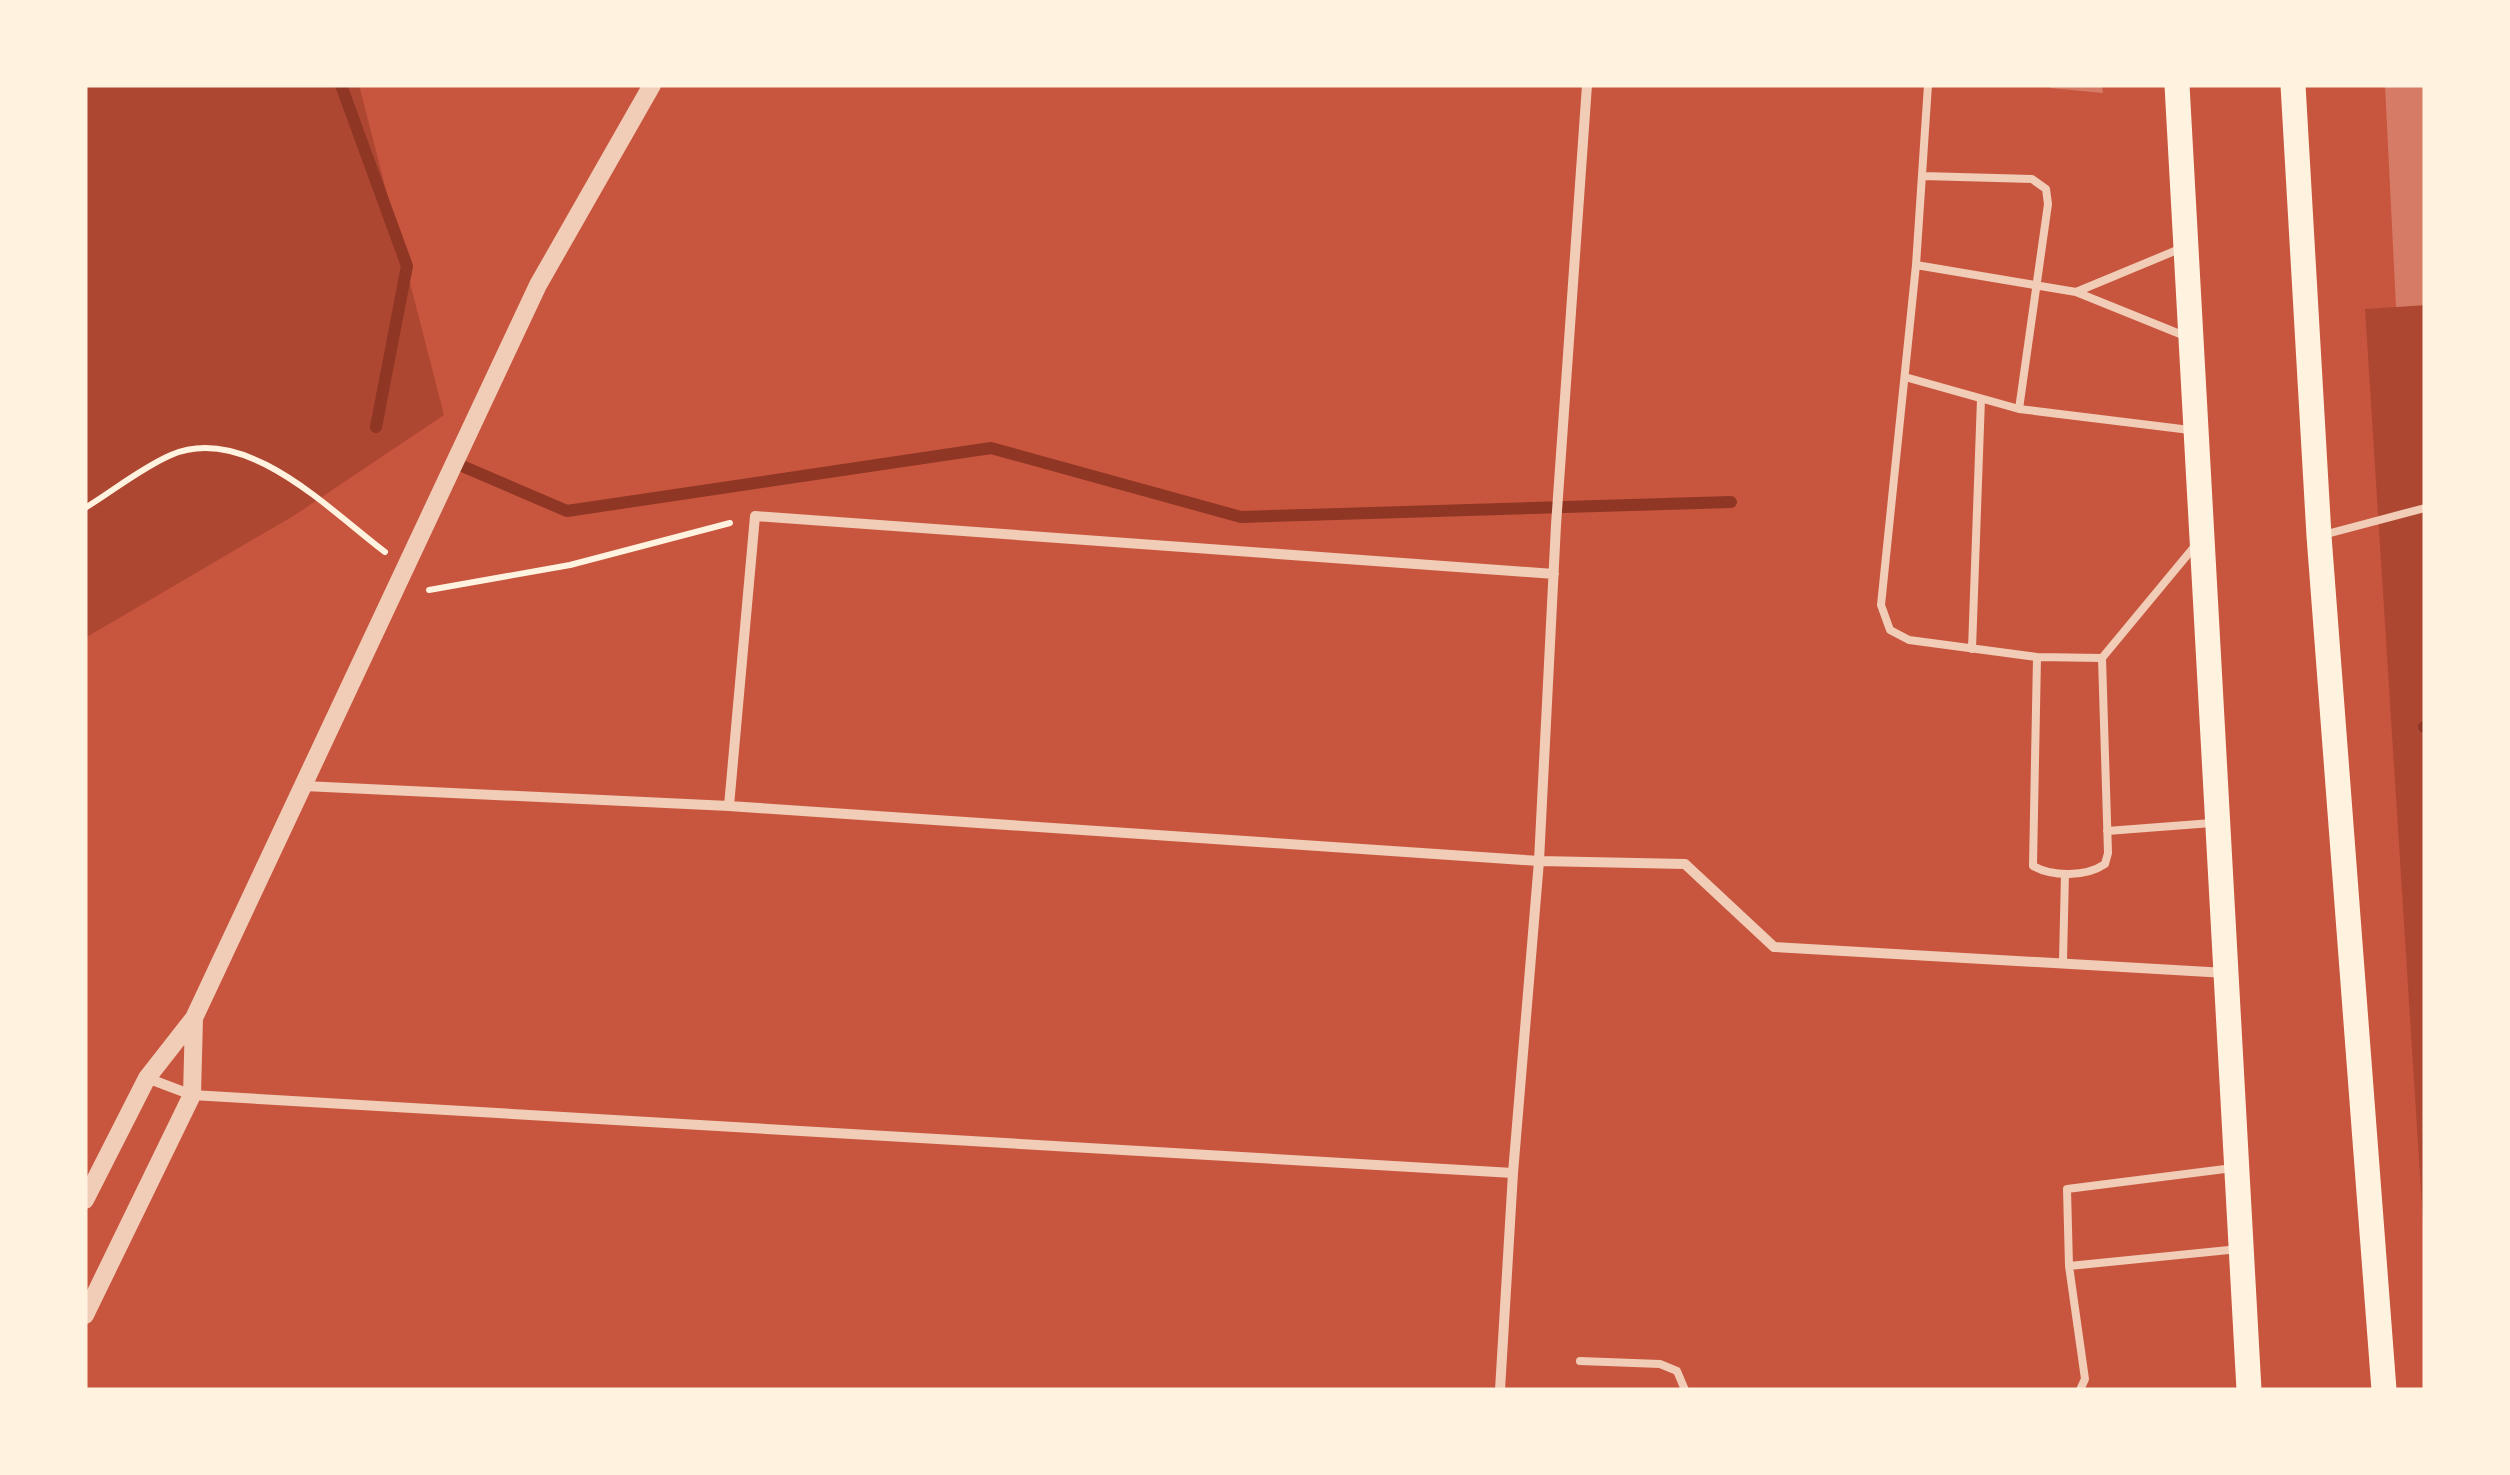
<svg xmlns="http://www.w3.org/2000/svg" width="2510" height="1475" viewBox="0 0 2510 1475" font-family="Manrope,sans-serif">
<rect width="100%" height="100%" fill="#c8553d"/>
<path fill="#ae4732" d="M 85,85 L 359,85 L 444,415 L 295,515 L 85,638 Z
M 2425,305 L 2425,1254 L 2365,309 Z"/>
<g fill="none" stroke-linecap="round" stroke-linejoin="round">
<path stroke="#8f3625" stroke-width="12" d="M 341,85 L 407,266 L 376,427
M 455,463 L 567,511 L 991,448 L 1241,517 L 1731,502
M 2424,727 L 2425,727"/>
</g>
<path fill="#d67c66" d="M 2051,85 L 2102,85 L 2103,93 L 2050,88 Z
M 2385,85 L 2425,85 L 2425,305 L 2396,307 Z"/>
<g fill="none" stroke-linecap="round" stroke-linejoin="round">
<path stroke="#fff3e0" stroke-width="6" d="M 85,508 C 113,491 141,468 171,455 C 246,423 328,509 385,552
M 429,590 L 570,565 L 730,523"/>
<path stroke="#f1ccb7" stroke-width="8" d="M 1928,85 L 1916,265 L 1881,605 L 1890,630 L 1909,640 L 2037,657 L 2102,658
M 1923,176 L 2032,179 L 2046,189 L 2048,204 L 2019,409
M 1916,265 L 2076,292 L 2185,336
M 2076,292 L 2182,248
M 1905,377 L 2019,409 L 2190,430
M 2323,535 L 2425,508
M 1972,649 L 1981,399
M 2037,657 L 2033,866 C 2053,877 2086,877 2105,864 L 2108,853 L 2102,658 L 2194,547
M 2107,831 L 2212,823
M 2063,960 L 2065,874
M 2069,1266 L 2239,1249
M 1580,1361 L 1660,1364 L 1677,1371 L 1685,1390
M 2080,1390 L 2085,1379 L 2069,1266 L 2067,1189 L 2233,1168"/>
<path stroke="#f1ccb7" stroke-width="10" d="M 304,786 L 729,806 L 1539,861 L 1685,864 L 1774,947 L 2226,973
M 729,806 L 755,516 L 1554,574
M 147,1078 L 192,1095 L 1513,1173
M 1500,1390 L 1513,1173 L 1539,861 L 1556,525 L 1587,85"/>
<path stroke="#f1ccb7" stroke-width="18" d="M 85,1200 L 147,1078 L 194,1018 L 538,285 L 652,85
M 85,1315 L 192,1095 L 194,1018"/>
<path stroke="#fff3e0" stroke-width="25" d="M 2177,85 L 2249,1390
M 2293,85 L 2319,536 L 2384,1390"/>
</g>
<rect width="2510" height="1475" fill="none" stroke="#fff3e0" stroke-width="175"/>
</svg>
